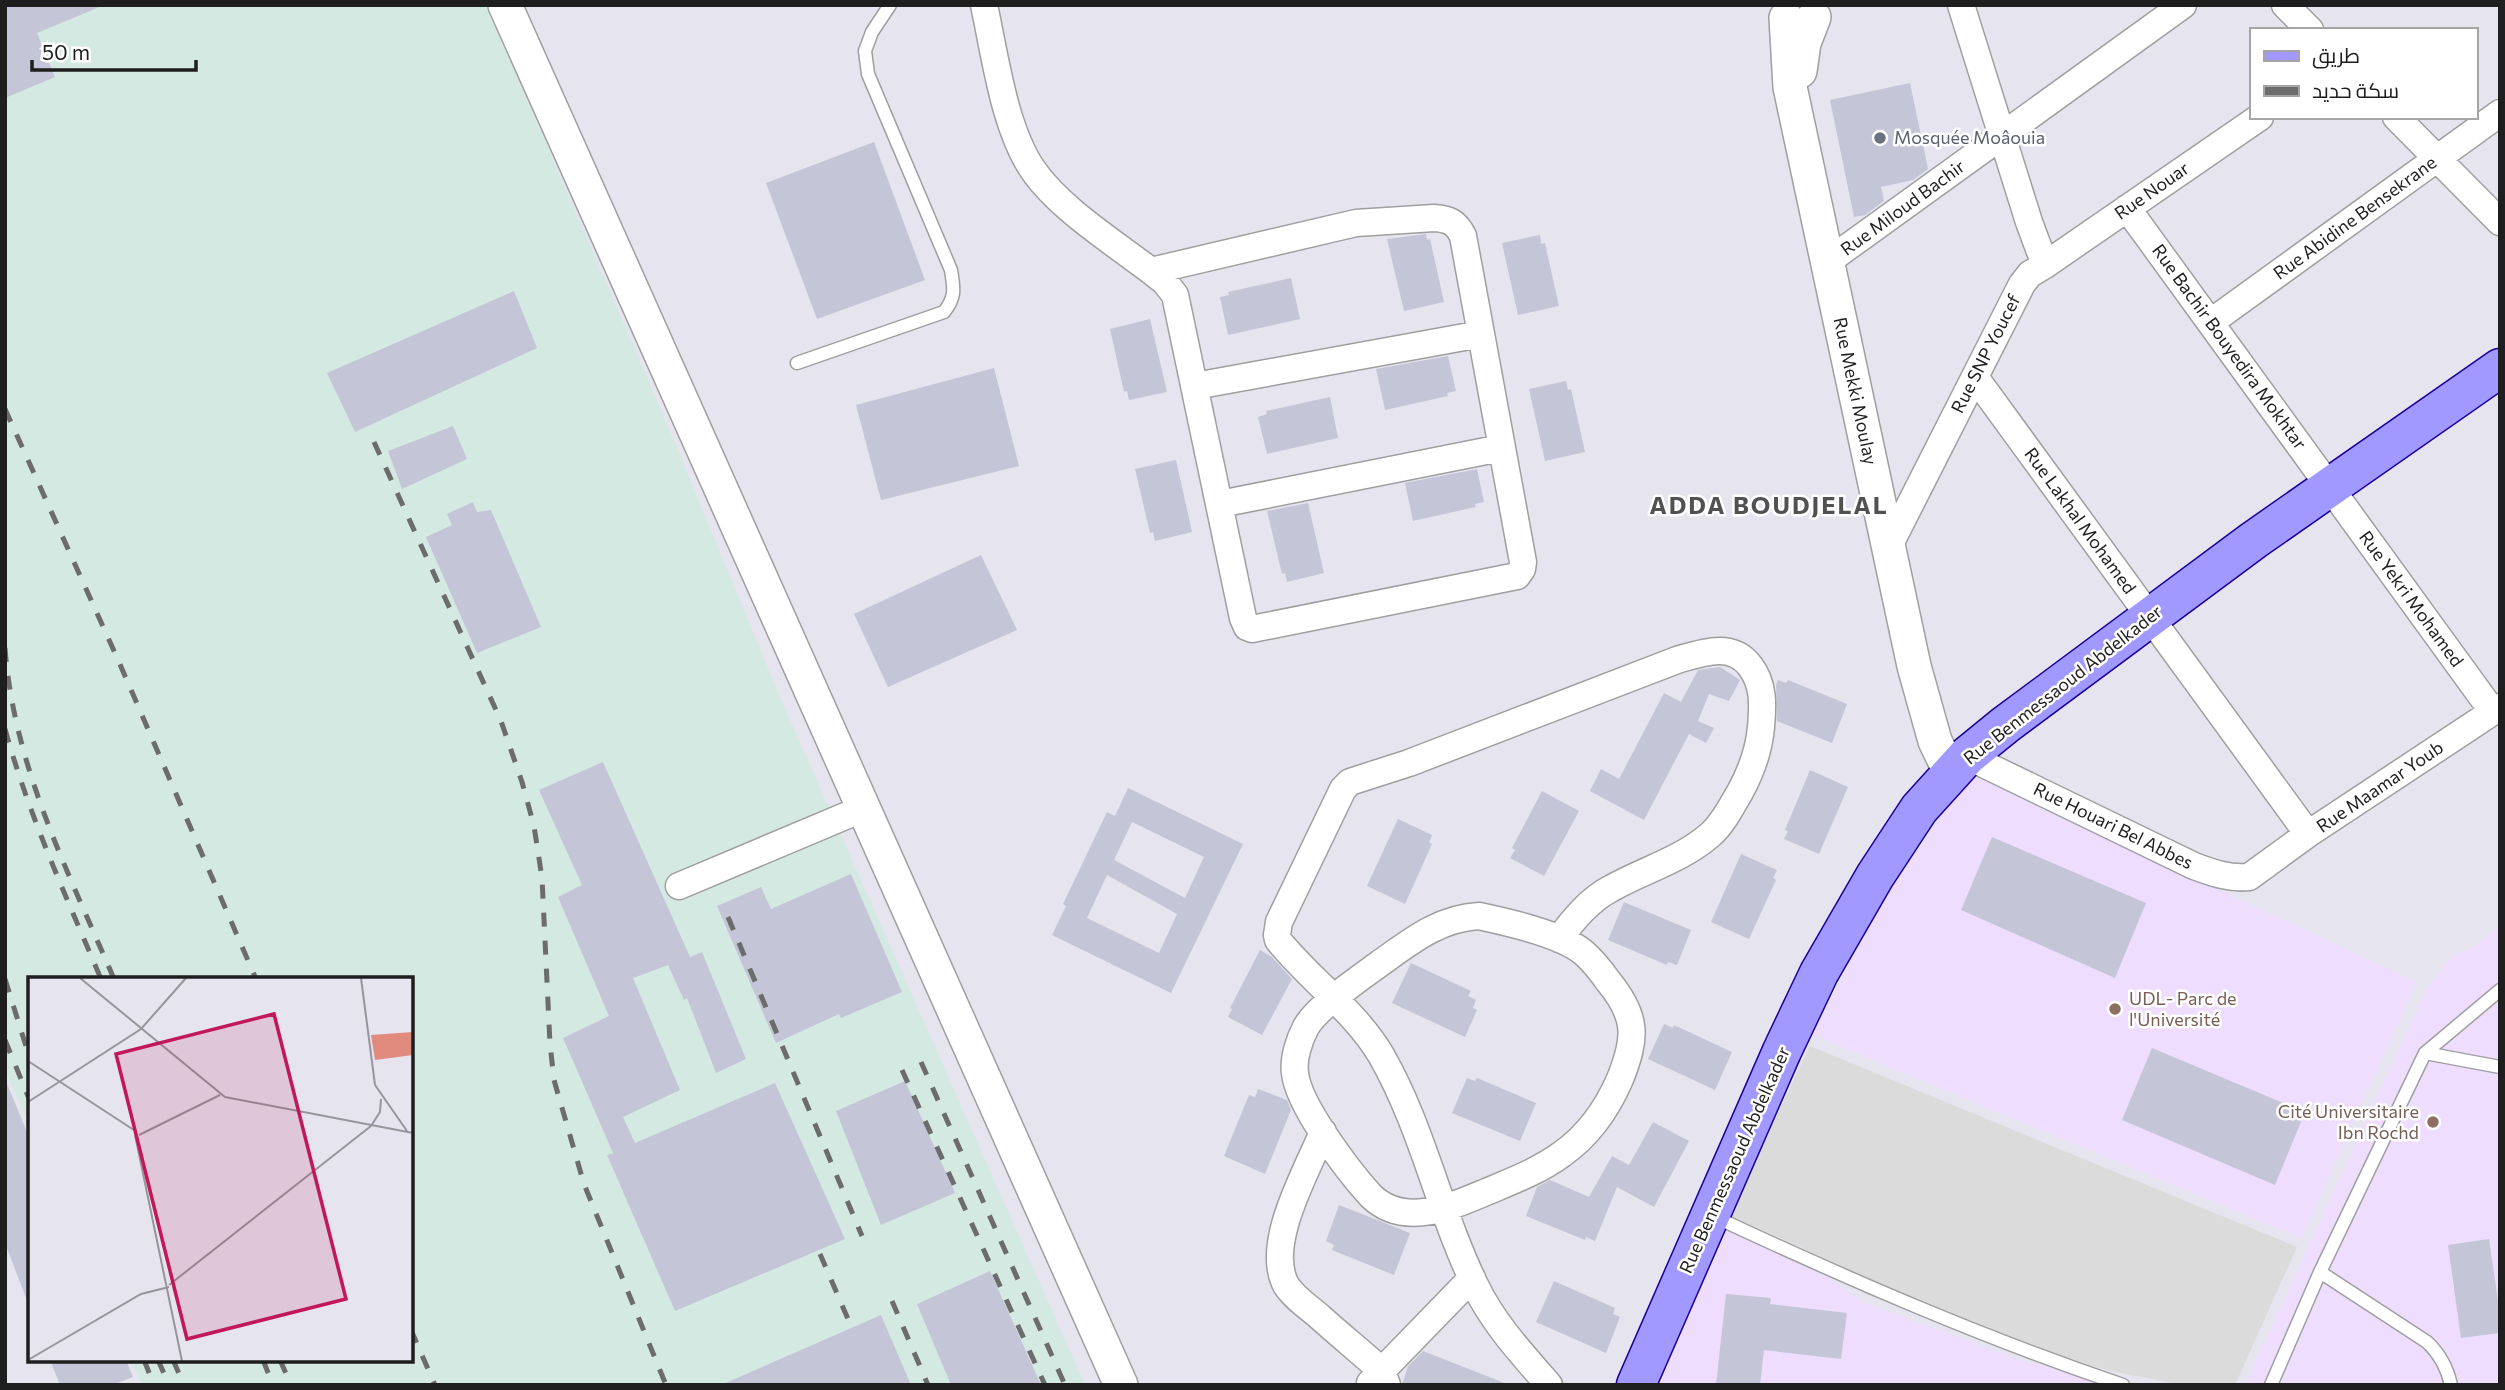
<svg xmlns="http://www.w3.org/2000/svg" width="2505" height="1390" viewBox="0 0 2505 1390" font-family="Commissioner,Cairo,sans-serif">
<rect width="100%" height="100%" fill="#e6e4ef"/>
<path fill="#dbdbdc" d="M 1810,1046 L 2297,1247 L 2235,1385 L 2182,1385 L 2116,1372 L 2035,1352 L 1867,1295 L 1803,1248 L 1729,1215 Z"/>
<path fill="#d5e9e3" d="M 5,5 L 486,5 L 660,407 L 780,697 L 1085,1385 L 142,1385 L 131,1360 L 411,1360 L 411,979 L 30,979 L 30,1127 L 5,1070 Z"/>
<path fill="#edf" d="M 1971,774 L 2416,982 L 2301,1238 L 1813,1035 L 1884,898 Z
M 2500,926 L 2500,1385 L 2245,1385 L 2427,989 L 2454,955 L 2472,948 Z
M 1722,1224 L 1815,1267 L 1862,1302 L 2023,1361 L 2124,1385 L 1653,1385 Z"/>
<path fill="#c4c5d6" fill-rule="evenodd" d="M 5,5 L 102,5 L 102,6 L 37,33 L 55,77 L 5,98 Z
M 1910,83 L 1928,169 L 1913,180 L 1881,187 L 1884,201 L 1865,215 L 1854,217 L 1830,100 Z
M 874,142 L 925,280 L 817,319 L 766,183 Z
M 1426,234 L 1427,240 L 1430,239 L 1444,302 L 1404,311 L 1387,239 Z
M 1540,235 L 1541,244 L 1545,243 L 1559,306 L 1518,315 L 1502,243 Z
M 1291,278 L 1300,319 L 1228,335 L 1220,297 L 1229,295 L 1228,292 Z
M 514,291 L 537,348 L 355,432 L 327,373 Z
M 1150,319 L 1167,392 L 1129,400 L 1127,391 L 1124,392 L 1110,329 Z
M 1448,356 L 1456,391 L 1447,393 L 1448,396 L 1385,410 L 1376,369 Z
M 994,368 L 1019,466 L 881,500 L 856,405 Z
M 1566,381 L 1568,390 L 1571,389 L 1585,452 L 1545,461 L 1529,389 Z
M 1330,397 L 1338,438 L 1267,454 L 1258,417 L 1267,414 L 1266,411 Z
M 453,426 L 467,459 L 402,489 L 388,451 Z
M 1176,460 L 1192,532 L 1155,541 L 1153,532 L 1150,533 L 1135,469 Z
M 1477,469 L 1484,502 L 1475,504 L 1476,507 L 1413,521 L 1405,483 Z
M 473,502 L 477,512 L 491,510 L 541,627 L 477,653 L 426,537 L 452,525 L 447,514 Z
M 1308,503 L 1324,573 L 1287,582 L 1285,573 L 1282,574 L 1267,511 Z
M 981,555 L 1017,630 L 888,687 L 854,614 Z
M 1720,667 L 1740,680 L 1729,701 L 1709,694 L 1698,721 L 1714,728 L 1706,743 L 1689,734 L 1644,820 L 1590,791 L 1601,769 L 1619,779 L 1664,693 L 1681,702 L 1698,670 Z
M 1778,680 L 1786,683 L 1788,680 L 1847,704 L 1832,743 L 1777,721 L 1776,685 Z
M 603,762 L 690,957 L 702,952 L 746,1059 L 716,1073 L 687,998 L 684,1000 L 668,965 L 633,978 L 680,1090 L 623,1117 L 635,1143 L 775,1083 L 845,1239 L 675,1311 L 607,1155 L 613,1153 L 563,1038 L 609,1016 L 558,897 L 582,885 L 539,790 Z
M 1810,770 L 1848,787 L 1819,854 L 1784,839 L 1788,831 L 1785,830 Z
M 1128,788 L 1243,844 L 1171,993 L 1052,935 L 1066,906 L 1063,904 L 1107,812 L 1115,816 ZM 1132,822 L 1204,857 L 1185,898 L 1114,860 ZM 1107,875 L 1177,914 L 1159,953 L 1087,918 Z
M 1542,791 L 1579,811 L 1544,876 L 1510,858 L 1515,850 L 1512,848 Z
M 1398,819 L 1432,835 L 1429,843 L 1432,844 L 1405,904 L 1367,886 Z
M 1992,837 L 2146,903 L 2115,978 L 1961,910 Z
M 1741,854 L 1777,870 L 1773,878 L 1776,880 L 1749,939 L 1711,922 Z
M 851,874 L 902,992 L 841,1018 L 839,1014 L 776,1043 L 717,906 L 761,887 L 771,909 Z
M 1624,902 L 1691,930 L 1677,965 L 1668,962 L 1667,965 L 1608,940 Z
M 1260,950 L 1272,957 L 1292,979 L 1262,1035 L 1228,1017 L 1232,1009 L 1230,1008 Z
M 1411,963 L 1471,991 L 1468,996 L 1476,1000 L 1473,1008 L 1477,1010 L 1465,1037 L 1392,1003 Z
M 1664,1024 L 1673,1028 L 1674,1025 L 1732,1052 L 1715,1090 L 1648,1059 Z
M 2152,1048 L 2305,1112 L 2275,1185 L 2122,1120 Z
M 1467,1078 L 1475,1081 L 1477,1078 L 1536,1103 L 1520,1141 L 1452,1113 Z
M 5,1079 L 30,1139 L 28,1303 L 5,1243 Z
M 905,1081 L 955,1193 L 881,1225 L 836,1111 Z
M 1258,1089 L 1287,1100 L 1291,1110 L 1265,1174 L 1224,1156 L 1249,1095 L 1255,1097 Z
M 1653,1122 L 1689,1141 L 1654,1207 L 1617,1187 L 1595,1241 L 1586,1237 L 1585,1240 L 1526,1216 L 1537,1187 L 1550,1180 L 1589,1197 L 1612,1156 L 1629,1165 Z
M 1339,1205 L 1410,1233 L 1394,1275 L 1332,1250 L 1334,1245 L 1326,1241 Z
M 2489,1239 L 2500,1314 L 2500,1333 L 2461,1338 L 2448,1245 Z
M 990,1271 L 1041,1385 L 951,1385 L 917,1304 Z
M 1554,1281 L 1615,1308 L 1613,1314 L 1620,1317 L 1606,1353 L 1536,1322 Z
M 1726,1294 L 1771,1298 L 1770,1304 L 1847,1313 L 1841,1359 L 1764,1350 L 1760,1385 L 1716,1385 Z
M 881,1315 L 911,1385 L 721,1385 Z
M 1423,1351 L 1507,1384 L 1507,1385 L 1402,1385 L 1408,1366 Z
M 50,1360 L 126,1360 L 133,1377 L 112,1385 L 60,1385 Z"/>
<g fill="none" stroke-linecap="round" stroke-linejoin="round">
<defs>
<path id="service" d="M 797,363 L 944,312 C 956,297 954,288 951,270 L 868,74 L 865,51 L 872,32 L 890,5
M 2425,1053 L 2500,1067
M 1713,1216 C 1848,1279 1981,1337 2123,1385
M 2320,1272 L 2427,1342 C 2440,1354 2447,1367 2451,1385
M 2271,1385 L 2320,1272 L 2425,1053 L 2500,990"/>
<path id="minor" d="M 984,5 C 995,55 1004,128 1033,170 C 1059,208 1113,242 1151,271 L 1165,282 L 1175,295 L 1243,618 L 1247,627 L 1252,629 L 1517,576 L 1522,569 L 1523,562 L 1463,236 C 1456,222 1449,219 1434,218 L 1356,223 L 1151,271
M 2285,5 L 2310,30
M 2396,117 L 2500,222
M 2127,208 L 2493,712
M 1827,262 L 2183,5
M 2045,265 L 2260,117
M 2211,322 L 2500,113
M 1975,377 L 2308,834
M 1195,386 L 1481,334
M 1220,504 L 1501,448
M 1889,546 L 2022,284 L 2030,274 L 2045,265 L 2029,222 L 1961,5
M 1967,756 L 2194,866 C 2213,873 2229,879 2249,877 L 2308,834 L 2500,707
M 679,886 L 862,809
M 1479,916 C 1507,922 1562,934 1584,953 C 1593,961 1601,971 1608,981 C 1637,1016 1637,1037 1620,1079 C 1607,1109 1589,1135 1562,1154 C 1539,1171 1512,1181 1486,1192 C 1450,1207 1404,1228 1371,1196 C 1349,1172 1298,1105 1295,1073 C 1293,1059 1299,1040 1306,1027 C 1317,1007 1360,978 1379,964 C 1410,942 1439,918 1479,916 Z
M 1323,1132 C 1307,1171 1264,1244 1286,1285 C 1294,1298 1310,1308 1321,1318 C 1341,1336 1362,1353 1382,1371 L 1387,1385
M 1370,1383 L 1472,1278
M 1549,1385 C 1522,1354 1494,1324 1476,1287 C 1439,1212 1423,1128 1381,1055 C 1355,1011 1310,980 1278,940 L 1277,935 L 1279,922 L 1343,789 L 1350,782 L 1409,763 L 1677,660 C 1701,653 1732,641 1750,666 C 1764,684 1763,705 1761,727 C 1759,750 1751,772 1740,792 C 1731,807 1723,824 1710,835 C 1681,860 1644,870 1612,888 C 1590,899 1573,920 1559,939"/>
<path id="tertiary" d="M 505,5 L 1121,1385
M 1786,18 L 1790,87 L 1914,666 L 1935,741 L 1951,774
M 1800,71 L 1804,43 L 1814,17"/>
<path id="primary" d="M 1636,1385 L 1782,1051 L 1819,973 L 1875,876 L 1919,809 L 1967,756 L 2005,725 L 2254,540 L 2500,368"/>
</defs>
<use href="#service" stroke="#9f9f9f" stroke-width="15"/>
<use href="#minor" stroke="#9f9f9f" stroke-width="29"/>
<use href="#tertiary" stroke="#9f9f9f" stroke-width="36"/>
<use href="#primary" stroke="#1b0098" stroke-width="41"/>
<use href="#service" stroke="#fff" stroke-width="12"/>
<use href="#minor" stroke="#fff" stroke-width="26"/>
<use href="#tertiary" stroke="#fff" stroke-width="33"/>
<use href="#primary" stroke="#a199ff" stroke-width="38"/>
<path stroke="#6c6c6c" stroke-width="5" stroke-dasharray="14 14" stroke-linecap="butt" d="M 5,409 L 119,662 L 256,979
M 374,442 L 501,721 L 522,782 L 534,826 L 542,878 L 550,1044 L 554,1080 L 584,1184 L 666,1385
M 5,648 C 14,767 68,871 114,979
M 5,729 C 29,816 66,896 101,979
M 728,917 L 862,1236
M 5,979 L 30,1059
M 5,1040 L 30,1101
M 921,1062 L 1065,1385
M 902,1070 L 1045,1385
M 820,1254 L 848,1319
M 892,1301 L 928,1385
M 411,1330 L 435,1385
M 144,1360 L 154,1385
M 158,1360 L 169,1385
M 173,1360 L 184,1385
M 263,1360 L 273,1385
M 280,1360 L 291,1385"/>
</g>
<circle fill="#6b7280" stroke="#fff" stroke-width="2.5" cx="1880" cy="138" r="7"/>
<g fill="#8d6e63" stroke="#fff" stroke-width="2.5">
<circle cx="2115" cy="1009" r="7"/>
<circle cx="2433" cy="1122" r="7"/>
</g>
<g text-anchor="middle" stroke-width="5" stroke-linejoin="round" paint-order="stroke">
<g font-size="18" fill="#5b616d" stroke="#fff" text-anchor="start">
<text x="1894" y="144">Mosquée Moâouia</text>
</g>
<g font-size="18" fill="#1e1e1e" stroke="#fff">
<text transform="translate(2152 191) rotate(-35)" y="6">Rue Nouar</text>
<text transform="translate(1903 208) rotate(-36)" y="6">Rue Miloud Bachir</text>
<text transform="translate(2355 218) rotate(-36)" y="6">Rue Abidine Bensekrane</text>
<text transform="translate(2229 347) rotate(54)" y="6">Rue Bachir Bouyedira Mokhtar</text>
<text transform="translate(1986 354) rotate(-63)" y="6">Rue SNP Youcef</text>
<text transform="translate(1855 391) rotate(78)" y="6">Rue Mekki Moulay</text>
<text transform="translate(2080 521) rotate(54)" y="6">Rue Lakhal Mohamed</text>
<text transform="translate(2411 599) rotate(54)" y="6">Rue Yekri Mohamed</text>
<text transform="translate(2063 685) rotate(-38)" y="6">Rue Benmessaoud Abdelkader</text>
<text transform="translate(2380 787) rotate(-34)" y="6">Rue Maamar Youb</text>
<text transform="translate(2113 826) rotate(26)" y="6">Rue Houari Bel Abbes</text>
<text transform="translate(1735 1160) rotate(-66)" y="6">Rue Benmessaoud Abdelkader</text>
</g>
<g font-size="18" fill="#785e54" stroke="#fff" text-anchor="start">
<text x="2129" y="1005">UDL- Parc de<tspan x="2129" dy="21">l'Université</tspan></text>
<text x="2419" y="1118" text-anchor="end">Cité Universitaire<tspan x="2419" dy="21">Ibn Rochd</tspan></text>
</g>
<g font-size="24" font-weight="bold" letter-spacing="2" fill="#515151" stroke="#fff">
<text x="1769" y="514">ADDA BOUDJELAL</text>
</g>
</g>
<g transform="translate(28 977)">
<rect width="385" height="385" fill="#e6e4ef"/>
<path d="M 385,55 L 385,78 L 347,83 L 343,58 Z" fill="#e18b7f"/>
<path fill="none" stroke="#96959b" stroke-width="2" d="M 52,1 L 197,120 L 385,156M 333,1 L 347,108 L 379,154M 0,84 L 109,155M 0,125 L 113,52 L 158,1M 343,149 L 352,135 L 353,122M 107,158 L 154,384M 111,158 L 192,118M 141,308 L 343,149M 0,383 L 113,317 L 141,310"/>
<path fill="#c2185b" fill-opacity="0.15" stroke="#c2185b" stroke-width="3.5" d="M 246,37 L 318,322 L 159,362 L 88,77 Z"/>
<rect width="385" height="385" fill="none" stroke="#1e1e1e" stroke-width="3.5"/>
</g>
<rect width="2505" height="1390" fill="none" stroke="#1e1e1e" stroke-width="14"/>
<rect x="2250" y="28" width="228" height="91" fill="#ffffff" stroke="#a5a5a5" stroke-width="2"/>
<rect x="2264" y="51" width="35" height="10" fill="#a199ff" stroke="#a5a5a5" stroke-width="2"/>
<text x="2312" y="63" font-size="21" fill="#1e1e1e">طريق</text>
<rect x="2264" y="86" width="35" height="10" fill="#6c6c6c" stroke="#a5a5a5" stroke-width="2"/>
<text x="2312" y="98" font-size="21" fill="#1e1e1e">سكة حديد</text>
<path d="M32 60v10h164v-10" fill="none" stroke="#1e1e1e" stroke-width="3.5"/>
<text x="42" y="60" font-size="21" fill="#1e1e1e" stroke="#ffffff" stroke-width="5" paint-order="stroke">50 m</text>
</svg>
